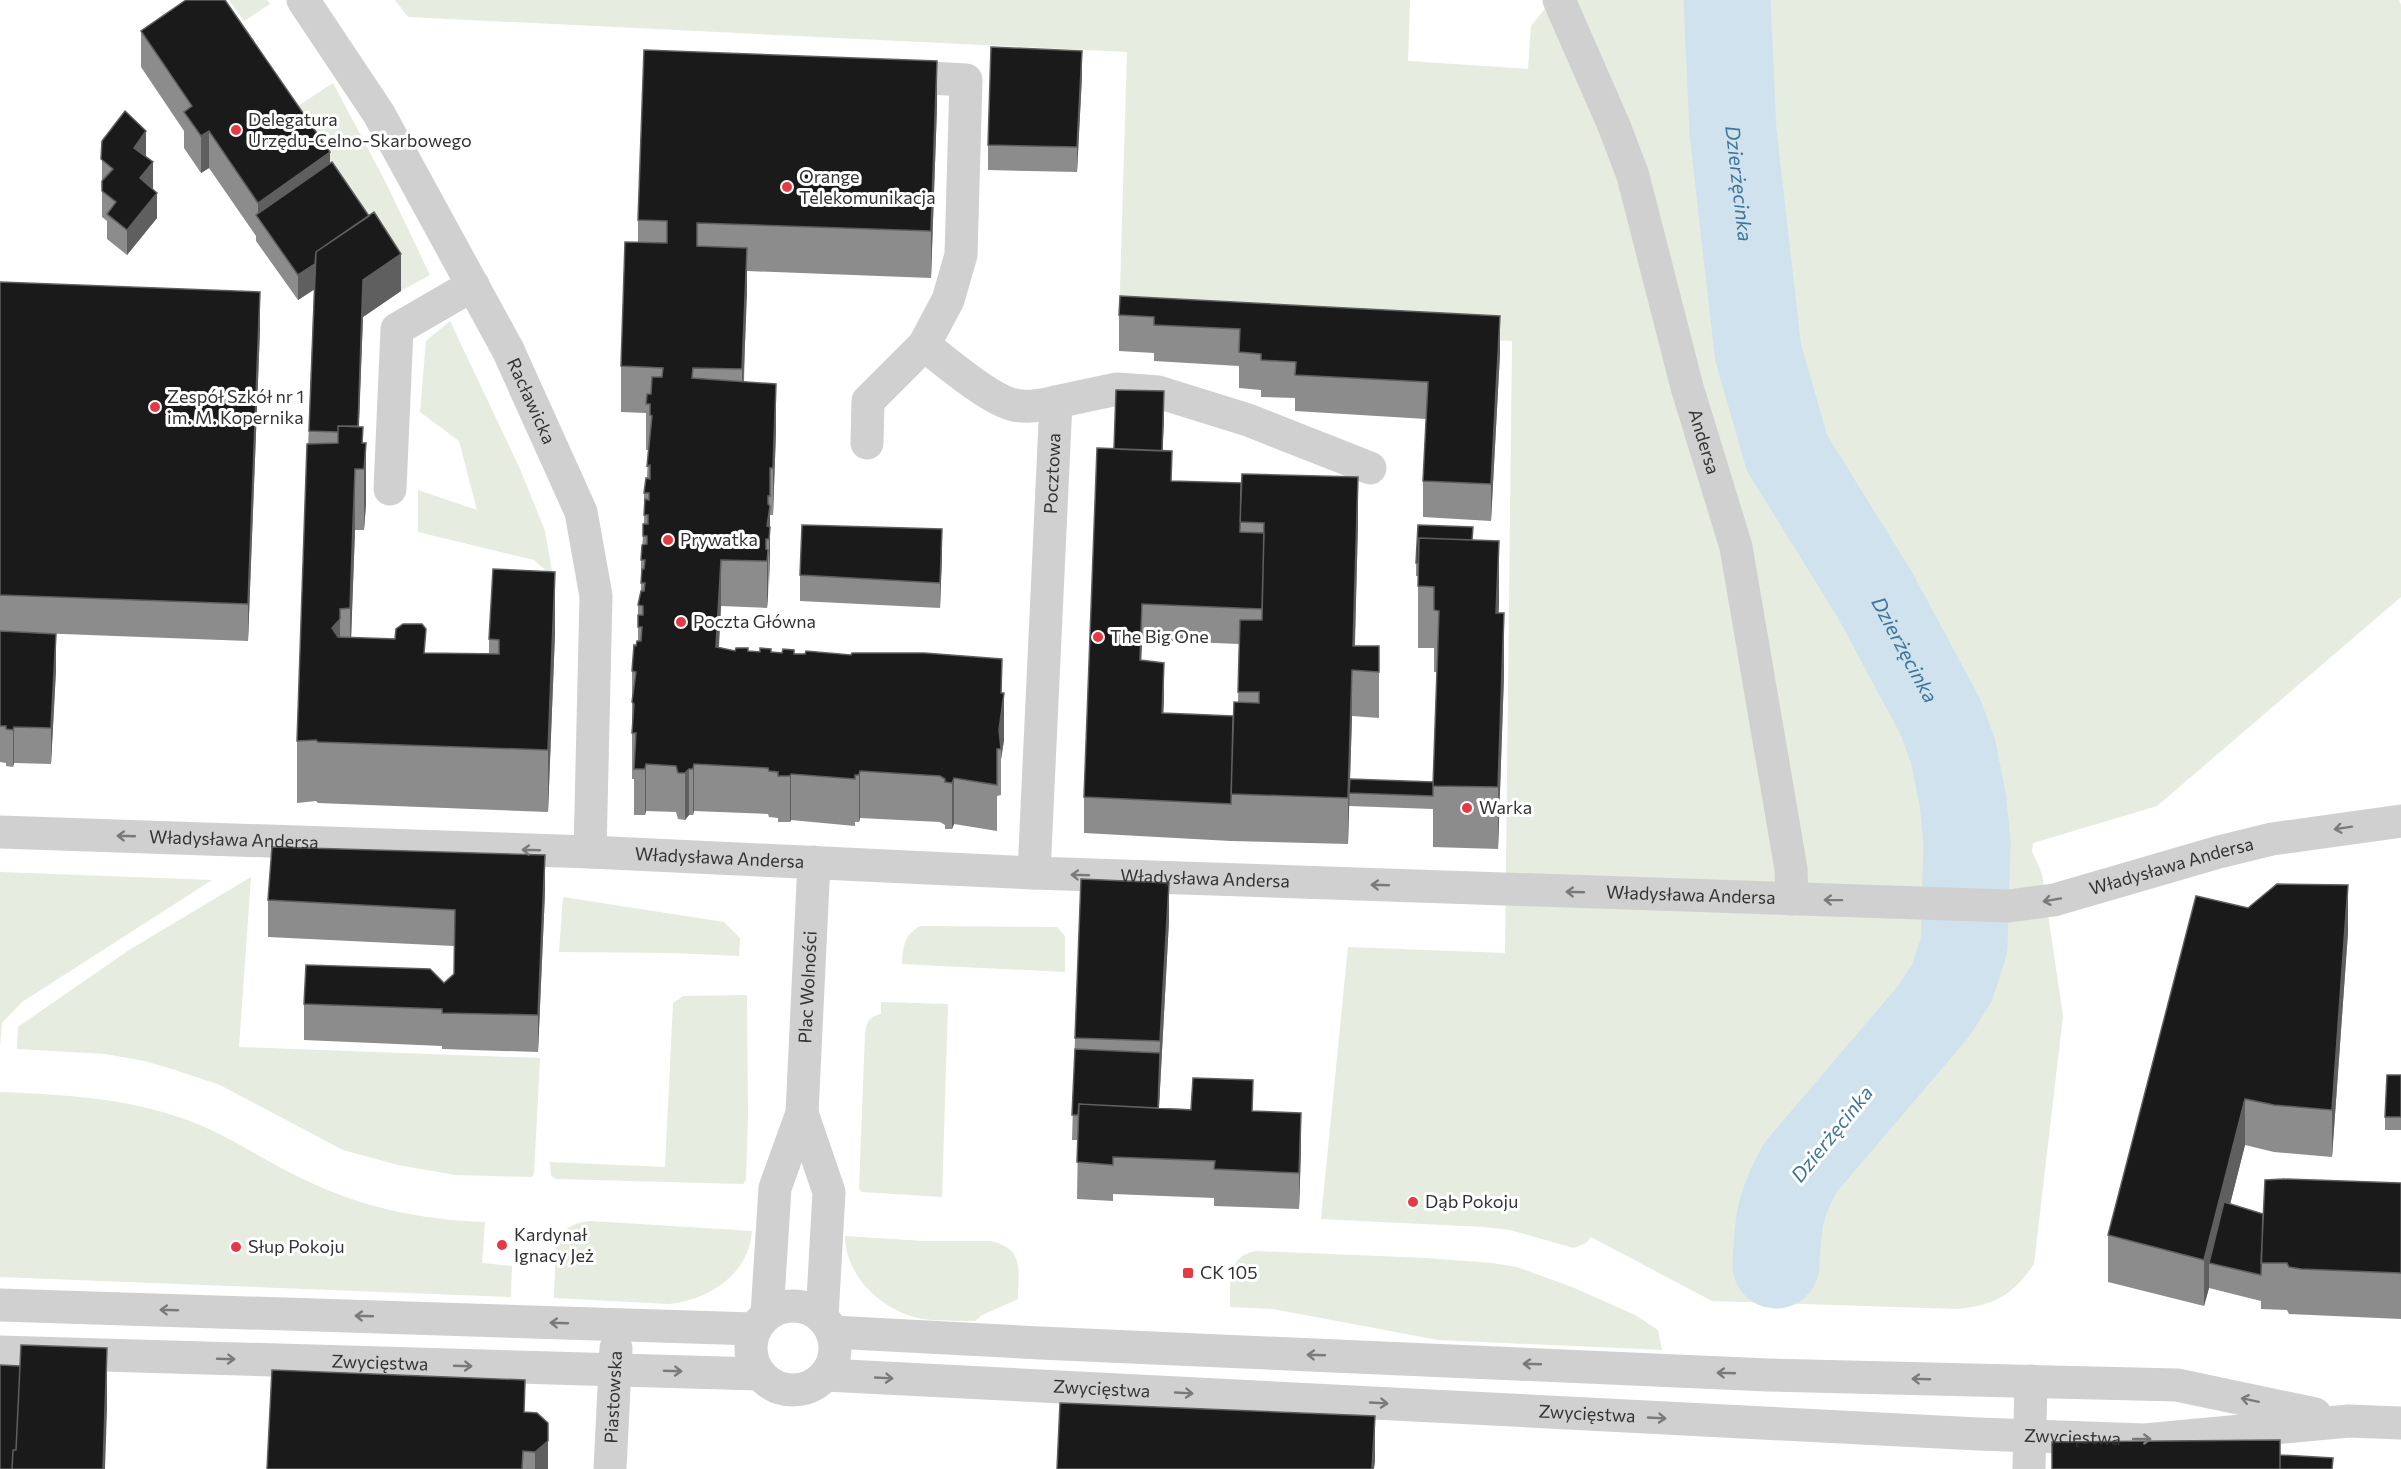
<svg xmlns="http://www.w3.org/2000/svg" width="2401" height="1469" viewBox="0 0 2401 1469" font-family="Commissioner,sans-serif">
<rect width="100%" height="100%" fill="#fff"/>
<path fill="#e6ecdf" d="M 229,0 L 267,0 L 270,4 L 244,21 Z
M 395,0 L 1410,0 L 1408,61 L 1528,69 L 1531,26 L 1552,0 L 2399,0 L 2401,5 L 2401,597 L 2157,806 L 2033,843 L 2032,851 L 2042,874 L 2063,1016 L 2034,1264 C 2013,1295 1995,1305 1958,1309 L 1712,1301 L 1591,1237 L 1586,1243 L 1574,1248 L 1510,1230 L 1484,1227 L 1321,1219 L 1348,947 L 1505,953 L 1512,341 L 1119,322 L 1127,52 L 408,17 Z
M 333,83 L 385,181 L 430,275 L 401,291 L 281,117 Z
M 450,321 L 520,469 L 545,531 L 553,577 L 534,560 L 418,532 L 418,490 L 477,510 L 459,441 L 420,412 L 426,341 Z
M 0,872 L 212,880 L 22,1002 L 2,1023 L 0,1048 Z
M 251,877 L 239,1047 L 540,1058 L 534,1174 L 532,1177 L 455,1175 L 398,1165 L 343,1150 L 220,1085 L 175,1070 L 145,1061 L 105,1054 L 17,1049 L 18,1027 L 129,950 Z
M 563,897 L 724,922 L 740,938 L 739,956 L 674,953 L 559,952 Z
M 920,926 L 1057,927 L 1065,936 L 1065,972 L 902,964 C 903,947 904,935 920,926 Z
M 747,995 L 748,1114 L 746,1180 L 743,1184 L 556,1179 L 551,1176 L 550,1162 L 665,1167 L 673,1003 L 683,996 Z
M 881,1002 L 948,1004 L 942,1197 L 862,1192 L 859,1189 L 865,1033 C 867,1021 869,1017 881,1014 Z
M 0,1092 C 69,1095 135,1098 200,1125 C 235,1140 267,1162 301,1178 C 360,1207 420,1220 485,1222 L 482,1263 L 512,1266 L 511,1297 L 0,1277 Z
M 591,1221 L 752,1231 C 749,1274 710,1299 670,1304 L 554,1298 L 556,1243 C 562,1228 576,1222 591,1221 Z
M 845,1236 L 923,1241 L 991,1241 C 1025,1249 1018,1270 1018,1299 L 982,1315 L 975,1321 C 957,1320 936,1322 918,1318 C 882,1310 845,1276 845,1236 Z
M 1256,1251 L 1426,1258 L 1492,1263 L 1517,1267 L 1572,1287 L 1635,1315 L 1658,1330 L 1662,1350 L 1438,1340 L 1273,1309 L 1230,1307 C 1231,1282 1225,1257 1256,1251 Z"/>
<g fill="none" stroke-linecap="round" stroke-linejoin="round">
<path stroke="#cfe2ee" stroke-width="87" id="s1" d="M 1727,0 L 1733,132 L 1758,352 L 1787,453 L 1875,595 L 1940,716 L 1953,751 L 1963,801 L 1967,844 L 1964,946 L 1952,983 L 1933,1012 L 1800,1168 C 1779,1207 1778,1221 1776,1265"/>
<g stroke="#d0d0d0" stroke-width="33">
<path id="s2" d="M 303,0 L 379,114 L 508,350 L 581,512 L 596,596 L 590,852"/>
<path id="s3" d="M 1559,0 L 1615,128 L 1633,176 L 1687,387 L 1736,547 L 1791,869 L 1792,899"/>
<path d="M 924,345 C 945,361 990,400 1014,405 C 1029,408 1042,405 1056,402"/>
<path d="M 867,443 L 868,401 L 924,345 L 948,300 L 961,255 L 966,80 L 893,76"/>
<path d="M 390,489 L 397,329 L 473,285"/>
<path id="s4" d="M 0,832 L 590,852 L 1034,873 L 2009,906 L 2054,900 L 2219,852 L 2272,839 L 2401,821"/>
<path id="s5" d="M 1034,873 L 1056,402 L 1117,389 L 1158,392 L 1248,420 L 1370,468"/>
<path d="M 802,1113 L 829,1192 L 822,1317"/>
<path d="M 0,1305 L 754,1329"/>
<circle cx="793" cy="1348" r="42"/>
<path id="s6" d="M 767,1314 L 775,1188 L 802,1113 L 814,862"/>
<path d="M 832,1332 L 1040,1343 L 1768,1375 L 2177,1385 L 2315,1414"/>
<path id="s7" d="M 0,1352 L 758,1374"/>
<path id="s8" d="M 826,1375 L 1978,1434 L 2145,1440 L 2349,1421 L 2401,1423"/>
<path id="s9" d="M 610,1469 L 616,1348"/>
<path d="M 2029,1469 L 2031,1381"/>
</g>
</g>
<path fill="#8c8c8c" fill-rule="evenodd" d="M 141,31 L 330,164 L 401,291 L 363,317 L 359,427 L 363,443 L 366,443 L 366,504 L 364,530 L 355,530 L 351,638 L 426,653 L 489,653 L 489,639 L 555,633 L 548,812 L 318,803 L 316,801 L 297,803 L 297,741 L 314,290 L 298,300 L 256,241 L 256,236 L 209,168 L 201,173 L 184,148 L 184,131 L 141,67 Z
M 1082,76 L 1077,172 L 988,170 L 988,145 Z
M 937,107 L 931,278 L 747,271 L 744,382 L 776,431 L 773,515 L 770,515 L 770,552 L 768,596 L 767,608 L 721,606 L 719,647 L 735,651 L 794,654 L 1002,693 L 1004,740 L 1001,759 L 1001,795 L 997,796 L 997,831 L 954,824 L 952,829 L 945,829 L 945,825 L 940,822 L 860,818 L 859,822 L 855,822 L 855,826 L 791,820 L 790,822 L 778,822 L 778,818 L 769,817 L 768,814 L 694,811 L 693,815 L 689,815 L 685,820 L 678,819 L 676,812 L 646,811 L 645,815 L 634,815 L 634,779 L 632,779 L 632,671 L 638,641 L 638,605 L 641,592 L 641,560 L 644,524 L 644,493 L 647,478 L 648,450 L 646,450 L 646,413 L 621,412 L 621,366 L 638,242 L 638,220 Z
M 102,141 L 146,156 L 153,188 L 152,189 L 157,218 L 127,255 L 107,239 L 107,221 L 102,217 Z
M 0,282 L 260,329 L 248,641 L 36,633 L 56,670 L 51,764 L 14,763 L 13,767 L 6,766 L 6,763 L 0,762 Z
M 1120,296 L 1500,353 L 1491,521 L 1423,517 L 1423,481 L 1426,419 L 1295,411 L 1295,398 L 1261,397 L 1261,390 L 1239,388 L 1239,366 L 1154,361 L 1154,353 L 1119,351 L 1119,315 Z
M 1164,417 L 1162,451 L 1172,481 L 1358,523 L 1355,646 L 1379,646 L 1379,718 L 1352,716 L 1350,779 L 1433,782 L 1437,672 L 1434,672 L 1434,648 L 1418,648 L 1418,576 L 1416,576 L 1416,563 L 1473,540 L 1499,603 L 1498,613 L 1504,675 L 1498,849 L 1433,847 L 1433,809 L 1349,806 L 1349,799 L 1348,844 L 1231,841 L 1084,833 L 1084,797 ZM 1142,640 L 1239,644 L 1238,702 L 1233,716 L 1163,713 L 1164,699 L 1141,661 Z
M 942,555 L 940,608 L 800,601 L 800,575 Z
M 545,892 L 538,1052 L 442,1049 L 442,1046 L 304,1040 L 304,1004 L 444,983 L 454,974 L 454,946 L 268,937 L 268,900 Z
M 1169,920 L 1159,1108 L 1253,1111 L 1301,1149 L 1299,1209 L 1214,1206 L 1214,1198 L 1113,1194 L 1113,1201 L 1077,1199 L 1078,1140 L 1072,1140 L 1075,1038 Z
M 2348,932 L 2332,1157 L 2274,1152 L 2245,1145 L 2230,1204 L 2263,1214 L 2401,1183 L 2401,1319 L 2289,1314 L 2287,1310 L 2261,1309 L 2261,1301 L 2209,1288 L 2204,1306 L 2108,1282 L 2108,1235 Z
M 2401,1075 L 2401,1130 L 2385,1130 L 2385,1117 Z
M 525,1412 L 548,1469 L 267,1469 Z"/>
<path fill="#5f5f5f" d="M 1082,51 L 1082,76 L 1077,172 L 1077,147 Z
M 937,61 L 937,107 L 931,278 L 931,231 Z
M 146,131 L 146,156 L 134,173 L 134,148 Z
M 209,131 L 209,168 L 201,173 L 201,136 Z
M 330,152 L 330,189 L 258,219 L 258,203 Z
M 153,162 L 153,188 L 140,204 L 140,178 Z
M 157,193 L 157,218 L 127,255 L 127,230 Z
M 374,223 L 374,249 L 298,300 L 298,275 Z
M 747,248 L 747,294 L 742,416 L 742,369 Z
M 401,254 L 401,291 L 363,317 L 357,470 L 357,433 L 363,280 Z
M 260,292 L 260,329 L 248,641 L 248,604 Z
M 1500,316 L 1500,353 L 1491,521 L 1491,484 Z
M 776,384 L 776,431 L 773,515 L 773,468 Z
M 1164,391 L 1164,417 L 1161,487 L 1161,462 Z
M 366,443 L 366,504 L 364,530 L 364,469 Z
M 770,468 L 770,552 L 769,586 L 769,539 L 767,526 L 770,509 Z
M 355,469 L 355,530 L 350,669 L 350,608 Z
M 1358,477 L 1358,523 L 1354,670 L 1353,646 Z
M 942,529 L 942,555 L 940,608 L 940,583 Z
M 1499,541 L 1499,603 L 1496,675 L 1496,613 Z
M 768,550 L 768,596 L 767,608 L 767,561 Z
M 721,560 L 721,606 L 716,693 L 716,647 Z
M 555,572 L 555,633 L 548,812 L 548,750 Z
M 1142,604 L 1142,640 L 1140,697 L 1140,660 Z
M 1504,613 L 1504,675 L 1498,849 L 1498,787 Z
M 340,619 L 340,680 L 332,628 Z
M 56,634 L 56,670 L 51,764 L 51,728 Z
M 1002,659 L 1001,713 L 1004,693 L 1004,740 L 1001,759 L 1001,749 L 999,730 Z
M 1164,663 L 1164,699 L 1162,749 L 1162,713 Z
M 1352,670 L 1352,716 L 1348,844 L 1348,798 Z
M 14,727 L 14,763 L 13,767 L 13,730 Z
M 646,764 L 646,811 L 645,815 L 645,769 Z
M 694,764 L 694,811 L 693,815 L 693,769 Z
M 689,769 L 689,815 L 685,820 L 685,773 Z
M 860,771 L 860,818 L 859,822 L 859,775 Z
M 791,774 L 791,820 L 790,822 L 790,776 Z
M 954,778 L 954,824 L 952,829 L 952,783 Z
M 545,855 L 545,892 L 538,1052 L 538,1015 Z
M 1169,883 L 1169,920 L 1157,1144 L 1157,1119 L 1160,1041 Z
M 2348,885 L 2348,932 L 2332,1157 L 2332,1110 Z
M 2245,1099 L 2245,1145 L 2215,1264 L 2209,1263 L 2209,1288 L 2204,1306 L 2204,1260 Z
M 1301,1113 L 1301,1149 L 1299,1209 L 1299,1173 Z
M 107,1348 L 107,1409 L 105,1469 L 103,1469 Z
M 1375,1416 L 1375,1462 L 1374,1469 L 1372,1469 Z
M 548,1423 L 548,1469 L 535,1469 L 535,1452 Z"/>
<path fill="#1a1a1a" stroke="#5f5f5f" stroke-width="1.5" d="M 186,0 L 225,0 L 330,152 L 258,203 L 209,131 L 201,136 L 184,112 L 192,106 L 141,31 Z
M 991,47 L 1082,51 L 1077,147 L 988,145 Z
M 644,50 L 937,61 L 931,231 L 697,223 L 697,246 L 747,248 L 742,369 L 693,368 L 692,378 L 776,384 L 773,468 L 770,468 L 770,496 L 768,496 L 768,504 L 770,506 L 767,526 L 770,527 L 769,539 L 766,539 L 766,549 L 768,550 L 767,561 L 721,560 L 716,647 L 735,651 L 736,648 L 748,648 L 748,651 L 760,652 L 760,648 L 771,649 L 771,652 L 782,653 L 783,649 L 794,650 L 794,654 L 805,654 L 806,651 L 851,655 L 852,653 L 924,653 L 1002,659 L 1001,693 L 1004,693 L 999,730 L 1001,749 L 997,749 L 997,785 L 954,778 L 952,783 L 945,782 L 945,779 L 940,776 L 860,771 L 859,775 L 855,775 L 855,779 L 791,774 L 790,776 L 778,776 L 778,772 L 769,771 L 768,768 L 694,764 L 693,769 L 689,769 L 685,773 L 678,773 L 676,766 L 646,764 L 645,769 L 634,769 L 636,733 L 632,733 L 634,704 L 632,702 L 636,672 L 632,671 L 634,645 L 636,646 L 637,641 L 641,641 L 642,627 L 638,627 L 638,615 L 643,615 L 643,606 L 638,605 L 641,591 L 644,591 L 645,583 L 641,583 L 642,569 L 644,569 L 645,560 L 641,560 L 642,545 L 647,544 L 647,536 L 643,536 L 643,524 L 648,524 L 648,515 L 644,515 L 645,499 L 649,500 L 649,493 L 644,493 L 646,478 L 650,479 L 650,465 L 647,466 L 652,416 L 650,415 L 650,404 L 646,404 L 647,394 L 651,394 L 652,377 L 662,377 L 663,368 L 621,366 L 625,242 L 667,243 L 667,221 L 638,220 Z
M 125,111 L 146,131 L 134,148 L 153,162 L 140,178 L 157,193 L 127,230 L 107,214 L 116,202 L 102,191 L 102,181 L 113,169 L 101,159 L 102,141 Z
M 332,162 L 369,216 L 316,252 L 315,264 L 298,275 L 256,215 Z
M 374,212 L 401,254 L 363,280 L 358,426 L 338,426 L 338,432 L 309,431 L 316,252 Z
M 0,282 L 260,292 L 248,604 L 0,595 Z
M 1120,296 L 1500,316 L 1491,484 L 1423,481 L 1428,382 L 1295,375 L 1296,362 L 1261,360 L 1261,354 L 1239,352 L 1240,329 L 1154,325 L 1154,317 L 1119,315 Z
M 1116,390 L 1164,391 L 1162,451 L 1114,449 Z
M 338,426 L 363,427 L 362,443 L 366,443 L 364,469 L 355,469 L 350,608 L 340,609 L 340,619 L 332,628 L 338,637 L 395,639 L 396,629 L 403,624 L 422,624 L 426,629 L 424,653 L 499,654 L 499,640 L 489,639 L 493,569 L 555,572 L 548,750 L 318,742 L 316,740 L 297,741 L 307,444 L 338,443 Z
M 1097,448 L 1172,451 L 1171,481 L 1241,483 L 1240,532 L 1264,533 L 1262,609 L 1142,604 L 1140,660 L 1164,663 L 1162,713 L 1233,716 L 1231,804 L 1084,797 Z
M 1242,474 L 1358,477 L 1353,646 L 1379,646 L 1379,672 L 1352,670 L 1348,798 L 1231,794 L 1234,702 L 1259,703 L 1259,692 L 1238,692 L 1240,620 L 1262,620 L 1264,523 L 1240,522 Z
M 802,525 L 942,529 L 940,583 L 800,575 Z
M 1418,525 L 1473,527 L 1472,540 L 1419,538 L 1418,563 L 1416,563 Z
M 1419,538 L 1499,541 L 1496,613 L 1504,613 L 1498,787 L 1433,786 L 1439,611 L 1434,610 L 1434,587 L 1418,586 Z
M 0,631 L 56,634 L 51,728 L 14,727 L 13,730 L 6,729 L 6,726 L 0,726 Z
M 1350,779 L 1433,782 L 1433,796 L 1349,793 Z
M 272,847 L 545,855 L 538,1015 L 442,1013 L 442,1009 L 304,1004 L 306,965 L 430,969 L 444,983 L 454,974 L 455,910 L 268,900 Z
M 1081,879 L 1169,883 L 1160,1041 L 1075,1038 Z
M 2277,884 L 2348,885 L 2332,1110 L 2274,1105 L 2245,1099 L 2204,1260 L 2108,1235 L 2196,896 L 2248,908 Z
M 1075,1049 L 1160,1053 L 1158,1108 L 1079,1104 L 1078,1115 L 1072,1115 Z
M 2387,1075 L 2401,1075 L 2401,1117 L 2385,1117 Z
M 1193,1078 L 1253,1080 L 1252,1111 L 1301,1113 L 1299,1173 L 1214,1169 L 1215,1161 L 1113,1157 L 1113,1165 L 1077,1162 L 1079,1104 L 1191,1110 Z
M 2284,1179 L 2401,1183 L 2401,1273 L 2301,1269 L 2289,1267 L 2287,1263 L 2261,1263 L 2265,1180 Z
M 2224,1202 L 2263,1214 L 2261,1275 L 2209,1263 Z
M 21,1345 L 107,1348 L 103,1469 L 12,1469 L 13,1450 L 16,1450 Z
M 0,1365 L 20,1366 L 16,1450 L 13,1450 L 12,1469 L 0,1469 Z
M 272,1370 L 525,1380 L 524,1412 L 537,1413 L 548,1423 L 548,1441 L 535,1452 L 523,1451 L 522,1469 L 267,1469 Z
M 1060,1403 L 1375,1416 L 1372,1469 L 1057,1469 Z
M 2280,1440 L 2280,1469 L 2052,1469 L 2052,1442 Z
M 2280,1455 L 2333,1458 L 2332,1469 L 2280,1469 Z"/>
<defs><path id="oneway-shaft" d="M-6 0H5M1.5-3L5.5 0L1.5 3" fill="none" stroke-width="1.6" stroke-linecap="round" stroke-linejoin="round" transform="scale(1.5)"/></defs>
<g stroke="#7a7a7a">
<use href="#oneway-shaft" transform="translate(2343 828) rotate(171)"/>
<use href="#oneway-shaft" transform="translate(126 836) rotate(-178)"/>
<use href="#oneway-shaft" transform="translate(531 850) rotate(-178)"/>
<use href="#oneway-shaft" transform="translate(1080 875) rotate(-178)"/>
<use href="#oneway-shaft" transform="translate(1380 885) rotate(-178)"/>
<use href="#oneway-shaft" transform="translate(1575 892) rotate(-178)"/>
<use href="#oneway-shaft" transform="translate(1833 900) rotate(-179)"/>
<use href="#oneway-shaft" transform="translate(2052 900) rotate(170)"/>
<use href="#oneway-shaft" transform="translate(169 1310) rotate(-178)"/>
<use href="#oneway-shaft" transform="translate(364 1316) rotate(-178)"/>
<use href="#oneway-shaft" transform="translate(559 1323) rotate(-178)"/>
<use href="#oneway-shaft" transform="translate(1316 1355) rotate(-178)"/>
<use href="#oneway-shaft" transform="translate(226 1359) rotate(2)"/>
<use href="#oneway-shaft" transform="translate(1532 1364) rotate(-178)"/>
<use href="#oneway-shaft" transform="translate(463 1366) rotate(2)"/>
<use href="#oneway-shaft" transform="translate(673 1371) rotate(2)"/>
<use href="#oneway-shaft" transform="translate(1726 1373) rotate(-178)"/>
<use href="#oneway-shaft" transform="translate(884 1378) rotate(3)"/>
<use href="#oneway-shaft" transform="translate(1921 1379) rotate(-178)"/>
<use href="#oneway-shaft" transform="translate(1184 1393) rotate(3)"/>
<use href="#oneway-shaft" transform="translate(2250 1400) rotate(-168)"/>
<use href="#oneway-shaft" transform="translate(1379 1403) rotate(3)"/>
<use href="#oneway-shaft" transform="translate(1657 1418) rotate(3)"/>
<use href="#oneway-shaft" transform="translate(2142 1439)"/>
</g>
<g fill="#e63946" stroke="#fff" stroke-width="2">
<circle cx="236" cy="130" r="6"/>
<circle cx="787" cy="187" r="6"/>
<circle cx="155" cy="407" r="6"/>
<circle cx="668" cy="540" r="6"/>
<circle cx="681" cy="622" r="6"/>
<circle cx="1098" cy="637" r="6"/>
<circle cx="1467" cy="808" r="6"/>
<circle cx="1413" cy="1202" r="6"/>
<circle cx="502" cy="1245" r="6"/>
<circle cx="236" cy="1247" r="6"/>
<rect x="1182" y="1267" width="12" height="12" rx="3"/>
</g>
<g text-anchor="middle" stroke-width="6" stroke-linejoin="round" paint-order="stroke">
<g font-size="18" fill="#333" stroke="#fff" text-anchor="start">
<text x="248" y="126">Delegatura<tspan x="248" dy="21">Urzędu-Celno-Skarbowego</tspan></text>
<text x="799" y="183">Orange<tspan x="799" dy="21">Telekomunikacja</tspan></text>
<text x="167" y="403">Zespół Szkół nr 1<tspan x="167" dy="21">im. M. Kopernika</tspan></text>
<text x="680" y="546">Prywatka</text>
<text x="693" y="628">Poczta Główna</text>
<text x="1110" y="643">The Big One</text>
<text x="1479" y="814">Warka</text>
<text x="1425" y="1208">Dąb Pokoju</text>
<text x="514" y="1241">Kardynał<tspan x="514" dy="21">Ignacy Jeż</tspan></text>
<text x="248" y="1253">Słup Pokoju</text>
<text x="1200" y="1279">CK 105</text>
</g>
<g font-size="18" fill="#333" stroke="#fff">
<text dy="6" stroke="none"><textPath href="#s2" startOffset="462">Racławicka</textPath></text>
<text dy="6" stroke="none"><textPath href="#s3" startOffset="466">Andersa</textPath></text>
<text dy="6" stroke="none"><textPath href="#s5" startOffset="400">Pocztowa</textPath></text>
<text dy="6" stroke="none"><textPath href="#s4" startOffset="234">Władysława Andersa</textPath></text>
<text dy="6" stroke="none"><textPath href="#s4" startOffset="720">Władysława Andersa</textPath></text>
<text dy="6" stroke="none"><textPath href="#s4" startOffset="2178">Władysława Andersa</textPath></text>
<text dy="6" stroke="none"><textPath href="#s4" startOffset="1206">Władysława Andersa</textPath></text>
<text dy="6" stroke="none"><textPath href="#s4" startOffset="1692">Władysława Andersa</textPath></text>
<text dy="6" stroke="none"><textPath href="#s6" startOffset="332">Plac Wolności</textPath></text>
<text dy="6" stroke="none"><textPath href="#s7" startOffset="380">Zwycięstwa</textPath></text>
<text dy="6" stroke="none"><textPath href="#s8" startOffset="276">Zwycięstwa</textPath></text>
<text dy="6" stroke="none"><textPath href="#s9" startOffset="72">Piastowska</textPath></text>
<text dy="6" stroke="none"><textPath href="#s8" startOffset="762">Zwycięstwa</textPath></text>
<text dy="6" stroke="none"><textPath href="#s8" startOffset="1248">Zwycięstwa</textPath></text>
</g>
<g font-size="20" font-style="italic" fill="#3f7597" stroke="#fff">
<text dy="7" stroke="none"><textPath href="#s1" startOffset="184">Dzierżęcinka</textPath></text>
<text dy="7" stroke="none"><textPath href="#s1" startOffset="688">Dzierżęcinka</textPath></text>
<text transform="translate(1832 1134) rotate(-51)" y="7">Dzierżęcinka</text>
</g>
</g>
</svg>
